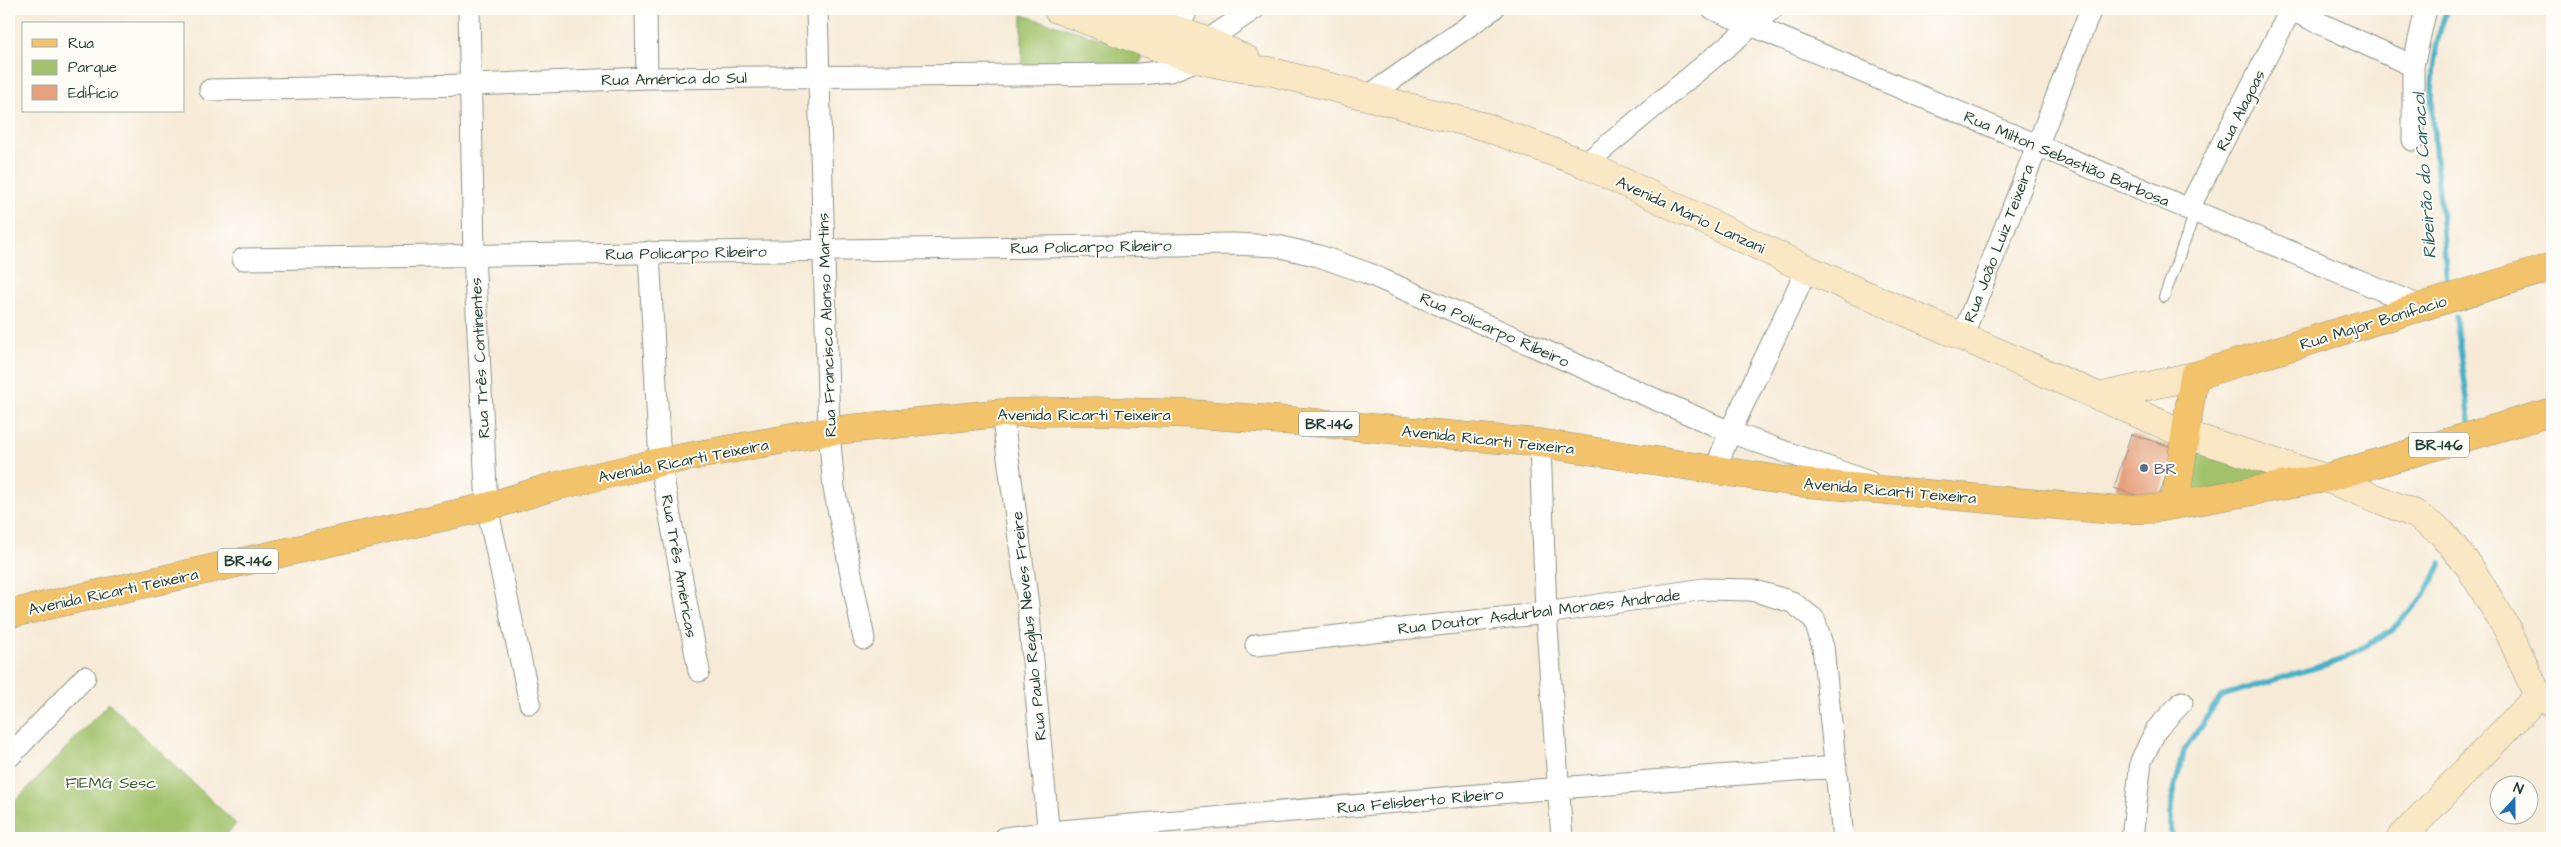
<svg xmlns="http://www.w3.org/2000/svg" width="2561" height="847" viewBox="0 0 2561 847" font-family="'Architects Daughter',sans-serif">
<rect width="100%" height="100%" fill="#fdfcf7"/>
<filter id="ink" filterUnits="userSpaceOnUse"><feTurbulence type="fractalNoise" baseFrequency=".02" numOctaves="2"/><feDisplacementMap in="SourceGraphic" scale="10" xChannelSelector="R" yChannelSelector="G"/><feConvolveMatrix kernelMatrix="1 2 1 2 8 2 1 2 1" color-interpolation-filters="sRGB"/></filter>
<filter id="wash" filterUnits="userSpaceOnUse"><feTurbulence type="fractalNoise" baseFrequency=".0096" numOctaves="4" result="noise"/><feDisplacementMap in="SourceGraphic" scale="20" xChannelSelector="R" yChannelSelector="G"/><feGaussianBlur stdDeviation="1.12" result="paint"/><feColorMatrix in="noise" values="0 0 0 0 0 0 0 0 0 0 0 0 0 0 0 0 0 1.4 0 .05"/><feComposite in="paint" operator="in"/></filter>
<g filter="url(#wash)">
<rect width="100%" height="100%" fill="#f7ebd8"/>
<path fill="#a1c26b" stroke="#608050" d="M 1022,15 L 1130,47 L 1141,52 L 1142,59 L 1138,65 L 1022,65 Z
M 2199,447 L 2285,474 L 2187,497 Z
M 109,703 L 236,824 L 223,838 L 9,838 L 9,808 Z"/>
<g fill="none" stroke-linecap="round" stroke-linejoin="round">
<path stroke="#47b0c6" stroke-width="5.5" d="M 2447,9 C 2426,64 2432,114 2437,171 C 2441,208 2444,245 2447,282
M 2456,317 L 2470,421
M 2171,838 L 2171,804 L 2184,751 L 2221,696 L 2341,660 L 2391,631 L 2426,593 L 2441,563"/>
</g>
<g id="blocks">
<path fill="#e6a07c" d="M 2131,434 L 2175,448 L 2157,502 L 2114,488 Z"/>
</g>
</g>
<g filter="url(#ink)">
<use href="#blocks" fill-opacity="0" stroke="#8b9486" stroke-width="1"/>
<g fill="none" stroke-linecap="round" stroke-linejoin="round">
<defs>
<path id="lane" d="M 2164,297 L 2195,213"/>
<path id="street" d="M 469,9 L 474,255 L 487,507 L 530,703
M 646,9 L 647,78
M 817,9 L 829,431 L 834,488 L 864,639
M 1713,9 L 2422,307
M 2291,10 L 2413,66
M 1172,46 L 1187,9
M 210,90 L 472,85 L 647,78 L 1139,74 L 1170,71 L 1190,63 L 1195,59 L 1206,41 L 1254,9
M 1370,95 L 1493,9
M 2413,140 L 2413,66 L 2426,9
M 1585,164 L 1772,9
M 2188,210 L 2291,9
M 649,252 L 660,462 L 699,671
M 243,259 L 1233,244 L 1277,246 L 1319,256 L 1367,273 L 1730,432 L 1869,482
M 1962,337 L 2091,9
M 1002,413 L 1028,605 L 1049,838
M 1540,443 L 1546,613 L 1562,838
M 1715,470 L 1730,432 L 1807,269
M 1256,645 L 1546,613 L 1704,589 L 1752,590 L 1792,602 L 1814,619 L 1823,647 L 1843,838
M 9,757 L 85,677
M 1005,838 L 1049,832 L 1558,788 L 1836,767
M 2132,838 L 2141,761 L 2156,730 L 2182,702"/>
<path id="secondary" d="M 1057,9 C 1126,34 1195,67 1269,71 L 1486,127 L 1585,164 L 1807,269 L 2187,435 L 2326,478 L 2415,514 L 2442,533 L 2469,566 L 2508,630 L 2538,696 L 2552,703
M 1118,9 L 1206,41 L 1246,59
M 2098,397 L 2194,376
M 2401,838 L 2538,696"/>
<path id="primary" d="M 2175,505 L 2194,376 L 2552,267
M 9,614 L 487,507 L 548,488 L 660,462 L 829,431 L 1002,413 L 1096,411 L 1193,414 L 1308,422 L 1540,443 L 1794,482 L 2111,510 L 2152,509 L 2326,478 L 2552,412"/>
</defs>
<use href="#lane" stroke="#8b9486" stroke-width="12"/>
<use href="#street" stroke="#8b9486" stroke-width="23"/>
<use href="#secondary" stroke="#8b9486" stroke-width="29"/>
<use href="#primary" stroke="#8b9486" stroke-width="29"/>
<use href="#lane" stroke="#fff" stroke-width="10"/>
<use href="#street" stroke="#fff" stroke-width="21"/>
<use href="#secondary" stroke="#fae7c3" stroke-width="28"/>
<use href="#primary" stroke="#f2c36a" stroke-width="28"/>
</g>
</g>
<circle fill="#5c6f8a" stroke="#fdfcf7" stroke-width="2" cx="2144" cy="468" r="5"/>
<g text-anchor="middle" stroke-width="4" stroke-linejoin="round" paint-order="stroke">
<g fill="#fdfcf7" stroke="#62766e" stroke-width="1">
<rect x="1299" y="411.5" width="60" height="25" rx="4"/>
<rect x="2409" y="432.5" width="60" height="25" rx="4"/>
<rect x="218" y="548.5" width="60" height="25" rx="4"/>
</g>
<g font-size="15" font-weight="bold" fill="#1f3d34">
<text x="1329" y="429">BR-146</text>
<text x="2439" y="450">BR-146</text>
<text x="248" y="566">BR-146</text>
</g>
<g font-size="16" fill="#1f3d34" stroke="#fdfcf7">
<text transform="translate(674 78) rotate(-1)" y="6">Rua América do Sul</text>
<text transform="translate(2240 110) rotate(-63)" y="6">Rua Alagoas</text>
<text transform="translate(2067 158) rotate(23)" y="6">Rua Milton Sebastião Barbosa</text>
<text transform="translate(1691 214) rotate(25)" y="6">Avenida Mário Lanzani</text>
<text transform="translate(1998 243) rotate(-69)" y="6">Rua João Luiz Teixeira</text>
<text transform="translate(1091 246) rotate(-1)" y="6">Rua Policarpo Ribeiro</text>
<text transform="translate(686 252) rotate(-1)" y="6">Rua Policarpo Ribeiro</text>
<text transform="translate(2373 322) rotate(-17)" y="6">Rua Major Bonifacio</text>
<text transform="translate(826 325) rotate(-92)" y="6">Rua Francisco Alonso Martins</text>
<text transform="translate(1495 329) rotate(24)" y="6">Rua Policarpo Ribeiro</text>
<text transform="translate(479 358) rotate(-93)" y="6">Rua Três Continentes</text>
<text x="1084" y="420">Avenida Ricarti Teixeira</text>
<text transform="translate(1488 439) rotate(6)" y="6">Avenida Ricarti Teixeira</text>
<text transform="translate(683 460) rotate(-11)" y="6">Avenida Ricarti Teixeira</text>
<text transform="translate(1890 490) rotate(5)" y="6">Avenida Ricarti Teixeira</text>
<text transform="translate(680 566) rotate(80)" y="6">Rua Três Américas</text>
<text transform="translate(113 591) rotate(-12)" y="6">Avenida Ricarti Teixeira</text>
<text transform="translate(1539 611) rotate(-7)" y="6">Rua Doutor Asdurbal Moraes Andrade</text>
<text transform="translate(1028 626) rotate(-96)" y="6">Rua Paulo Reglus Neves Freire</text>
<text transform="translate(1420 800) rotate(-5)" y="6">Rua Felisberto Ribeiro</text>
</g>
<g font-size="16" fill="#4e5e75" stroke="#fdfcf7" text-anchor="start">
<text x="2154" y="474">BR</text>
</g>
<g font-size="16" fill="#405e42" stroke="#fdfcf7">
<text x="111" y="788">FIEMG Sesc</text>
</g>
<g font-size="18" font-style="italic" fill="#2b6060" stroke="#fdfcf7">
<text transform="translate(2424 176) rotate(-94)" y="6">Ribeirão do Caracol</text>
</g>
</g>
<rect width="2561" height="847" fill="none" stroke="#fdfcf7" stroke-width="30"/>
<rect x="22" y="22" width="162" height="90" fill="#fdfcf7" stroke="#a4b0a9"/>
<rect x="32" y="39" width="25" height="8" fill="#f2c36a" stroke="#a4b0a9"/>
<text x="68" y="48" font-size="15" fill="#1f3d34">Rua</text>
<rect x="32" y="60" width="25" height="15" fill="#a1c26b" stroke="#a4b0a9"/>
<text x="68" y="72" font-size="15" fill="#1f3d34">Parque</text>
<rect x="32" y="85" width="25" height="15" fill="#e6a07c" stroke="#a4b0a9"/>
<text x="68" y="98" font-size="15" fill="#1f3d34">Edifício</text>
<g transform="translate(2514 800) rotate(21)"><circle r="24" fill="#fdfcf7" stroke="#a4b0a9"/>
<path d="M0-4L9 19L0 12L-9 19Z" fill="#1f6fb2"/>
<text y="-8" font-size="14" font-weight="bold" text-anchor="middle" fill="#1f3d34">N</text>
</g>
</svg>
